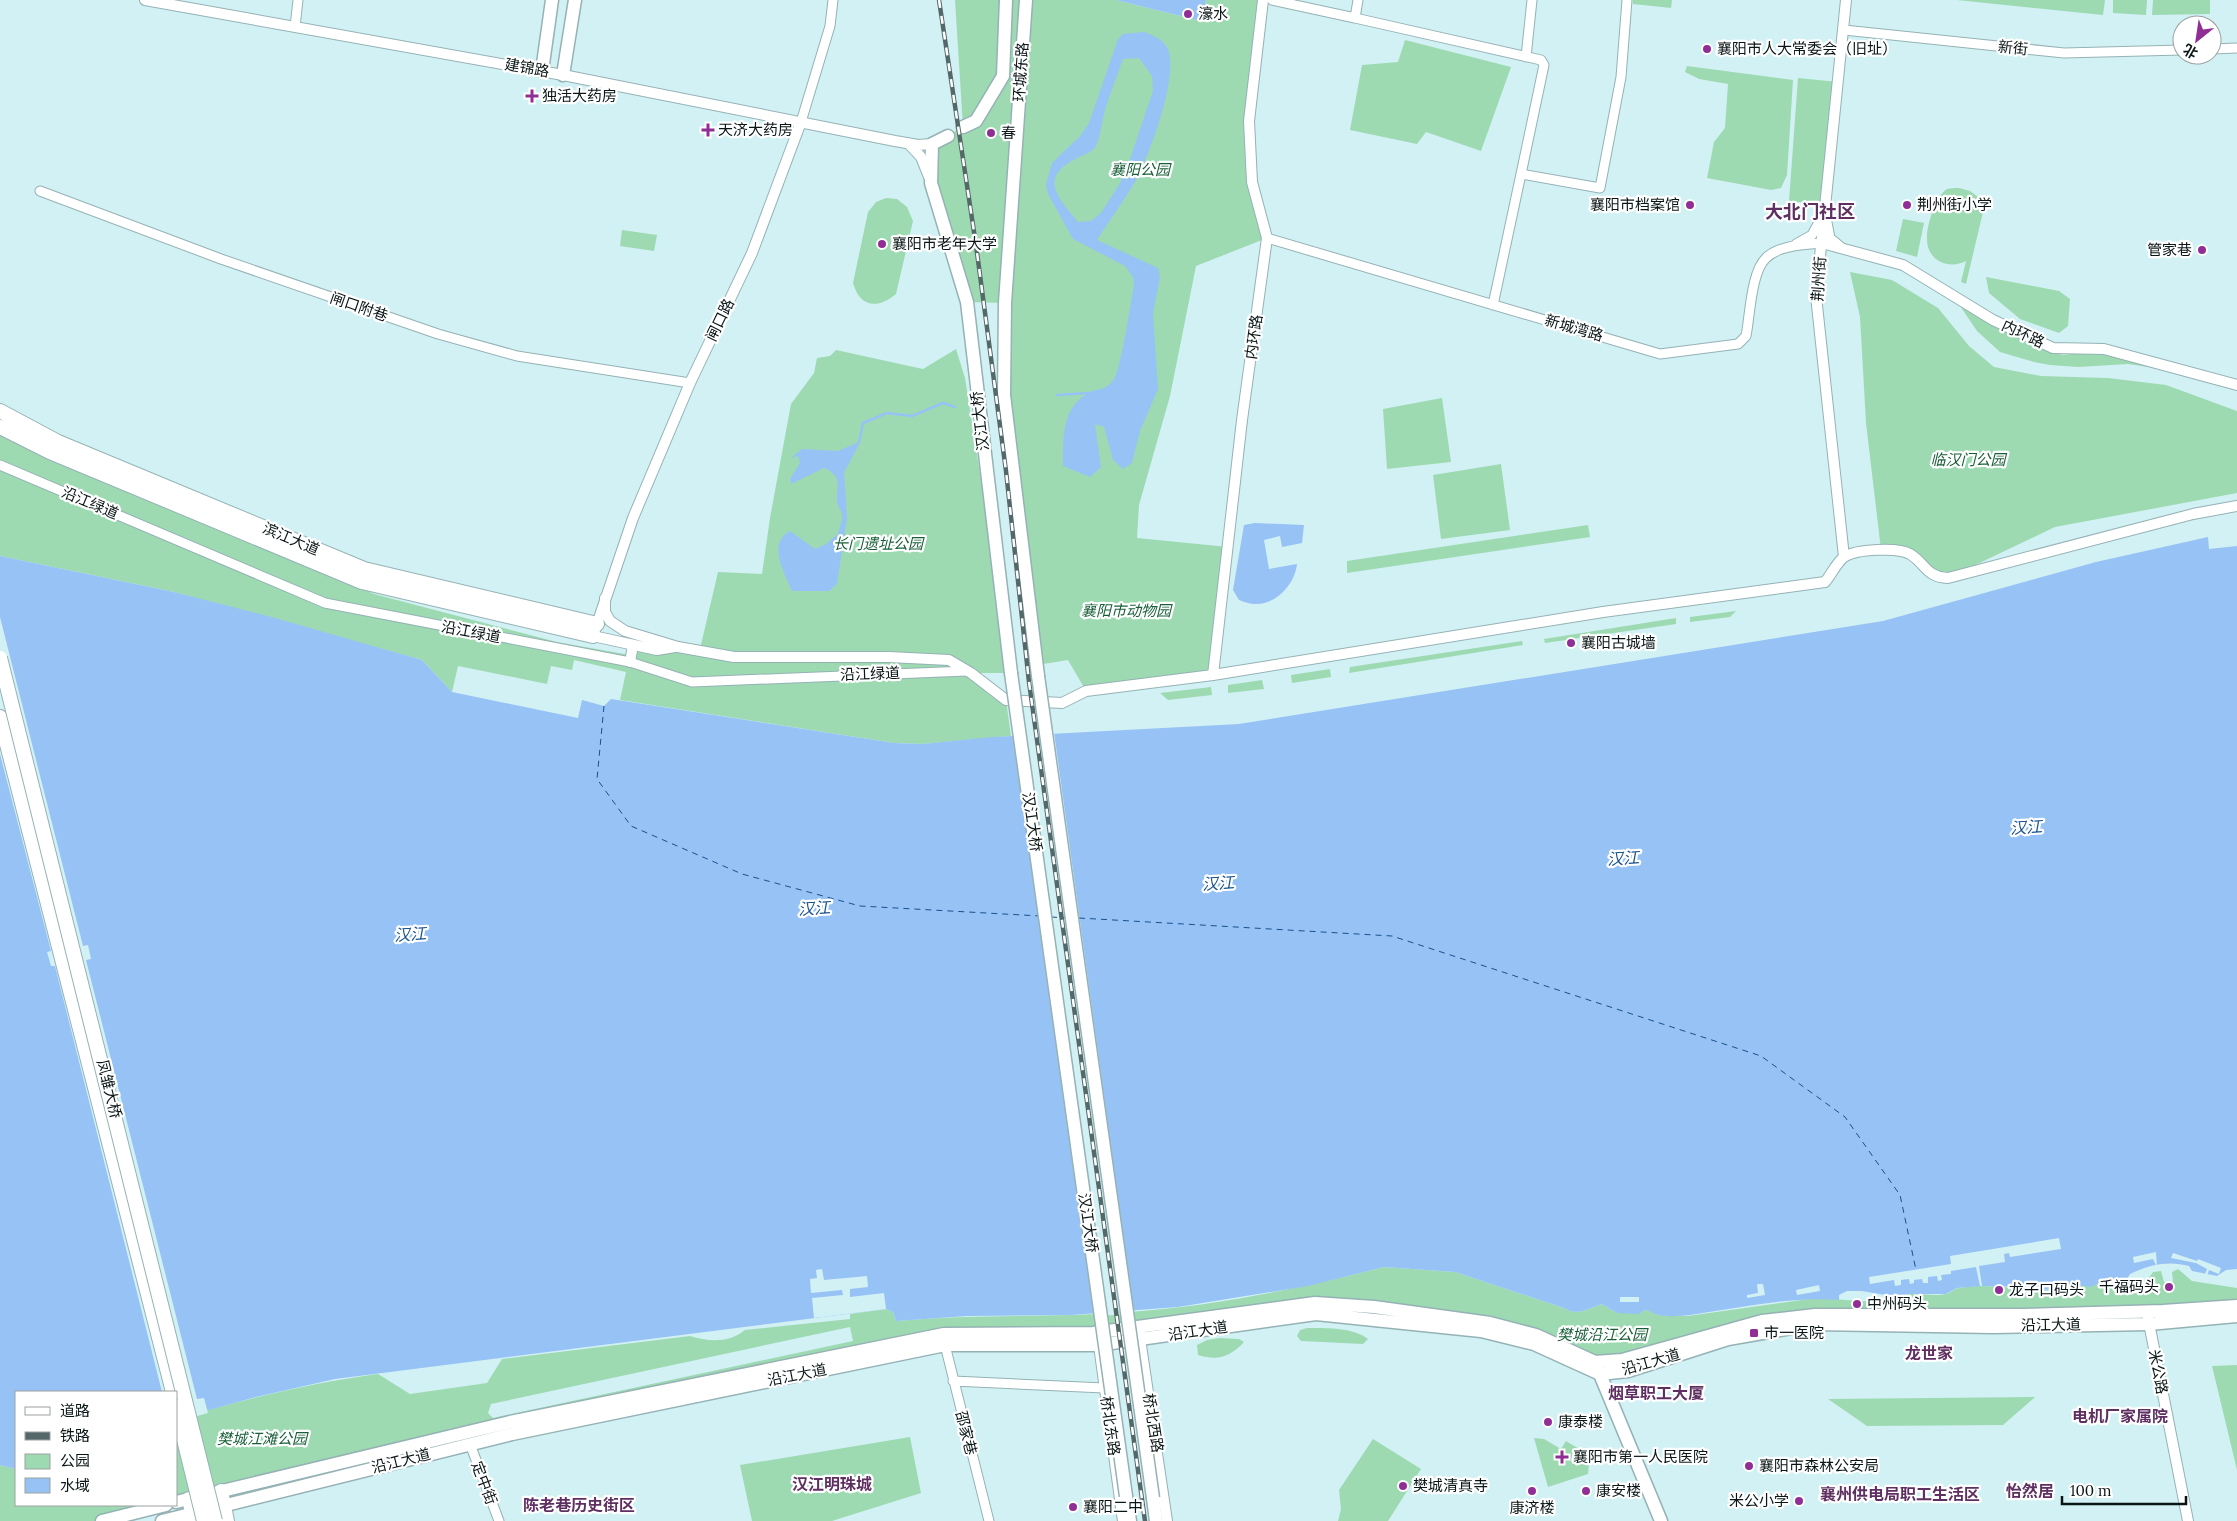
<svg xmlns="http://www.w3.org/2000/svg" width="2237" height="1521" viewBox="0 0 2237 1521" font-family="Lora,'Noto Sans SC',serif">
<rect width="100%" height="100%" fill="#d2f1f4"/>
<path fill="#9ddab2" fill-rule="evenodd" d="M 955,0 L 1116,0 L 1201,21 L 1206,0 L 1263,0 L 1249,121 L 1252,182 L 1267,238 L 1196,266 L 1170,396 L 1139,505 L 1137,538 L 1228,547 L 1213,675 L 1086,691 L 1068,660 L 1037,665 L 1004,395 L 1005,303 L 967,302 L 931,183 L 932,144 L 963,127 Z
M 1633,0 L 1672,0 L 1671,8 L 1633,4 Z
M 1957,0 L 2105,0 L 2103,15 Z
M 2113,0 L 2147,0 L 2146,15 L 2113,13 Z
M 2153,0 L 2210,0 L 2210,14 L 2152,15 Z
M 1405,40 L 1511,67 L 1481,151 L 1426,132 L 1417,144 L 1350,130 L 1362,65 L 1398,62 Z
M 1687,66 L 1793,80 L 1787,175 L 1781,188 L 1771,190 L 1707,178 L 1714,142 L 1725,128 L 1728,84 L 1699,79 L 1685,72 Z
M 1798,78 L 1838,82 L 1825,205 L 1789,201 Z
M 1959,188 L 1970,191 L 1981,199 L 1983,212 L 1966,284 L 1961,282 L 1966,261 C 1949,270 1927,261 1927,239 C 1926,227 1936,195 1947,189 C 1950,188 1955,188 1959,188 Z
M 886,198 L 897,199 L 907,207 L 913,221 L 896,294 C 878,309 860,308 853,283 L 868,212 L 876,202 Z
M 1903,219 L 1924,223 L 1917,257 L 1896,251 Z
M 622,230 L 657,235 L 654,251 L 620,246 Z
M 1850,272 L 1892,280 L 1938,308 L 1969,346 L 1994,367 L 2041,376 L 2108,378 L 2166,385 L 2237,411 L 2237,493 L 2055,527 L 1948,578 L 1910,554 L 1881,550 L 1866,423 L 1860,317 Z
M 1986,277 L 2059,291 L 2070,299 L 2068,326 L 2059,333 L 2020,319 L 1989,293 Z
M 1958,303 L 2036,348 L 2063,355 L 2095,351 L 2155,368 L 2128,364 L 2078,367 L 2050,365 L 2034,362 L 2000,352 L 1977,331 Z
M 956,349 L 965,378 L 1011,673 L 972,673 L 1006,700 L 1011,736 L 922,744 L 894,743 L 620,700 L 626,672 L 574,660 L 572,670 L 551,666 L 547,684 L 458,666 L 452,692 L 422,660 L 174,592 L 0,556 L 0,433 L 374,594 L 557,642 L 630,655 L 633,645 L 700,649 L 718,572 L 762,574 L 770,518 L 791,404 L 814,373 L 817,358 L 830,356 L 836,350 L 923,369 Z
M 1442,398 L 1451,462 L 1387,469 L 1383,409 Z
M 1501,464 L 1510,530 L 1441,539 L 1433,475 Z
M 1588,525 L 1590,537 L 1347,573 L 1347,561 Z
M 1736,611 L 1730,617 L 1690,622 L 1690,617 Z
M 1676,618 L 1676,624 L 1545,643 L 1544,639 Z
M 1522,641 L 1523,645 L 1349,673 L 1350,667 Z
M 1330,669 L 1331,677 L 1292,683 L 1291,675 Z
M 1262,680 L 1264,689 L 1228,693 L 1228,685 Z
M 1211,687 L 1212,695 L 1168,700 L 1160,693 Z
M 1384,1267 L 1455,1272 L 1564,1308 C 1578,1317 1588,1308 1602,1304 L 1617,1313 L 1650,1310 L 1658,1315 L 1688,1316 L 1816,1298 L 1891,1303 C 1903,1287 1928,1298 1946,1294 C 1951,1293 1954,1288 1960,1288 C 1987,1283 2013,1289 2041,1290 C 2052,1291 2064,1289 2075,1288 L 2077,1285 L 2096,1284 L 2098,1286 L 2112,1282 L 2115,1284 L 2146,1282 L 2153,1272 L 2161,1271 L 2164,1282 L 2173,1282 L 2172,1272 L 2178,1269 L 2192,1281 L 2237,1288 L 2237,1306 L 1912,1316 L 1595,1362 L 1374,1307 L 1140,1326 L 944,1334 L 332,1464 L 117,1521 L 0,1521 L 0,1465 L 16,1469 L 16,1505 L 176,1505 L 176,1419 C 243,1400 309,1383 378,1374 L 410,1394 L 487,1383 L 502,1359 L 690,1336 C 709,1342 729,1343 745,1330 L 850,1319 L 850,1314 L 886,1309 L 893,1312 L 896,1321 C 974,1314 1052,1318 1130,1312 C 1216,1306 1301,1288 1384,1267 ZM 850,1327 L 853,1341 L 493,1418 L 488,1413 L 491,1404 Z
M 1307,1328 C 1325,1328 1353,1327 1368,1339 L 1363,1344 L 1301,1341 L 1297,1336 L 1300,1330 Z
M 1219,1338 L 1239,1339 L 1244,1342 C 1230,1357 1218,1361 1198,1355 L 1197,1345 L 1207,1340 Z
M 2237,1365 L 2237,1470 L 2212,1366 Z
M 2035,1397 L 2003,1425 L 1867,1426 L 1828,1399 Z
M 910,1437 L 921,1493 L 832,1521 L 752,1521 L 740,1465 Z
M 1534,1438 L 1544,1439 L 1561,1449 L 1566,1441 L 1586,1453 L 1589,1464 L 1588,1474 L 1548,1487 Z
M 1373,1439 L 1421,1469 L 1388,1521 L 1338,1521 L 1341,1509 L 1339,1490 Z"/>
<path fill="#97c2f5" fill-rule="evenodd" d="M 1116,0 L 1206,0 L 1201,21 Z
M 1144,32 C 1154,36 1163,39 1168,49 C 1179,77 1149,156 1135,182 C 1123,202 1109,221 1097,240 L 1158,268 L 1160,277 L 1153,313 L 1158,389 L 1140,431 L 1132,463 L 1123,469 L 1113,460 L 1104,427 L 1095,424 L 1101,467 L 1090,477 L 1063,466 C 1063,439 1061,409 1088,393 C 1098,387 1104,393 1114,379 C 1121,369 1131,301 1134,285 L 1133,277 L 1125,266 L 1073,239 L 1048,194 L 1046,184 L 1052,163 L 1080,136 L 1089,123 L 1118,39 L 1123,34 ZM 1139,58 L 1152,76 L 1153,91 L 1130,159 L 1120,183 L 1101,213 L 1091,221 L 1078,222 C 1056,195 1038,177 1079,157 C 1086,154 1094,151 1097,144 C 1101,133 1102,121 1105,110 C 1110,93 1117,76 1123,59 Z
M 859,442 L 844,470 L 847,518 L 837,584 L 829,591 L 792,591 C 784,573 767,543 790,531 L 815,549 L 826,544 L 838,534 C 839,528 843,520 842,514 C 841,510 838,506 837,502 C 836,487 844,476 824,468 L 791,484 L 790,479 L 800,463 L 798,456 L 791,458 L 802,449 L 838,451 Z
M 1255,523 L 1304,525 L 1302,543 L 1282,547 L 1280,536 L 1264,540 L 1269,569 L 1297,564 C 1295,584 1276,605 1255,604 C 1250,604 1244,602 1239,600 L 1233,590 L 1244,525 Z
M 2208,537 L 2209,549 L 2237,546 L 2237,1269 L 2226,1270 L 2217,1276 L 2192,1271 L 2189,1266 C 2169,1260 2148,1265 2130,1274 L 2124,1284 L 2115,1284 L 2112,1282 L 2108,1285 L 2098,1286 L 2096,1284 L 2091,1287 L 2077,1285 L 2076,1288 L 2041,1290 L 2019,1287 L 1982,1286 L 1957,1288 L 1946,1294 L 1909,1294 L 1897,1297 L 1862,1291 L 1847,1291 L 1839,1295 L 1839,1300 C 1789,1296 1739,1308 1690,1315 C 1681,1316 1667,1317 1659,1315 C 1650,1313 1648,1306 1639,1314 L 1617,1313 L 1602,1304 C 1588,1308 1578,1317 1564,1308 L 1455,1272 L 1384,1267 L 1308,1286 L 1178,1307 L 1071,1315 L 967,1316 L 896,1321 L 893,1312 L 886,1309 L 335,1379 L 256,1397 L 176,1419 L 176,1392 L 16,1392 L 16,1469 L 0,1465 L 0,556 L 174,592 L 275,618 L 422,660 L 452,692 L 578,718 L 582,700 L 604,706 L 611,699 L 894,743 L 922,744 L 992,737 L 1239,724 L 1883,621 L 2096,562 Z"/>
<path fill="#d2f1f4" d="M 0,617 L 83,946 L 88,945 L 91,959 L 86,960 L 197,1399 L 204,1398 L 208,1413 L 176,1422 L 176,1392 L 162,1392 L 55,966 L 51,966 L 47,952 L 51,951 L 0,754 Z
M 1054,732 L 1134,1314 L 1096,1316 L 1014,734 Z
M 2059,1238 L 2061,1249 L 2010,1257 L 2009,1253 L 2004,1254 L 2005,1262 L 1979,1266 L 1982,1286 L 1980,1286 L 1976,1267 L 1951,1271 L 1951,1274 L 1941,1275 L 1942,1280 L 1938,1281 L 1937,1276 L 1928,1277 L 1928,1283 L 1923,1283 L 1922,1279 L 1914,1280 L 1914,1283 L 1910,1284 L 1909,1279 L 1901,1280 L 1901,1285 L 1895,1286 L 1894,1280 L 1870,1284 L 1869,1277 L 1951,1264 L 1950,1256 Z
M 2156,1252 L 2157,1267 L 2153,1259 L 2134,1263 L 2133,1257 Z
M 2173,1253 L 2197,1261 L 2198,1259 L 2221,1268 L 2219,1274 L 2209,1270 L 2207,1276 L 2204,1276 L 2207,1269 L 2196,1263 L 2171,1258 Z
M 822,1269 L 824,1280 L 867,1276 L 868,1287 L 850,1289 L 850,1297 L 884,1293 L 886,1309 L 814,1318 L 812,1298 L 843,1295 L 842,1290 L 811,1293 L 810,1279 L 817,1278 L 816,1270 Z
M 1757,1284 L 1763,1284 L 1765,1295 L 1747,1298 L 1747,1295 L 1758,1293 Z
M 1819,1285 L 1820,1291 L 1797,1295 L 1796,1290 Z
M 1620,1297 L 1639,1297 L 1639,1302 L 1620,1302 Z"/>
<g fill="none" stroke-linecap="round" stroke-linejoin="round">
<path stroke="#97c2f5" stroke-width="2.5" d="M 1057,395 L 1089,393
M 844,470 L 859,442 L 863,423 L 887,413 L 912,416 L 943,403 L 955,407"/>
<path stroke="#17518e" stroke-width="1" stroke-dasharray="6 5" stroke-linecap="butt" d="M 604,706 L 597,779 L 631,826 L 742,874 L 860,906 L 1040,916
M 1051,917 L 1067,918
M 1079,918 L 1392,936 L 1761,1056 L 1845,1117 L 1900,1195 L 1916,1270"/>
<defs>
<path id="minor" d="M 1272,0 L 1355,18 L 1358,0
M 1355,18 L 1541,60 L 1544,65 L 1521,174
M 295,27 L 298,0
M 1844,30 L 2064,53 L 2182,50
M 2212,49 L 2237,48
M 1526,57 L 1532,0
M 801,122 L 830,26 L 833,0
M 40,191 L 221,259 L 438,334 L 517,356 L 690,383
M 1826,217 L 1830,238 L 1842,248
M 1267,238 L 1660,354 L 1738,344 L 1746,336 C 1750,316 1751,272 1766,258 C 1779,245 1804,245 1822,243
M 1796,244 L 1812,235 L 1823,215
M 1493,305 L 1521,174 L 1600,188 L 1621,77 L 1627,0
M 0,465 L 325,603 L 630,662 L 692,682 L 967,671
M 945,1345 L 989,1521
M 953,1381 L 1104,1388
M 470,1444 L 499,1521"/>
<path id="tertiary" d="M 145,0 L 563,75 L 895,141 L 918,145 L 932,144
M 908,143 L 921,157 L 929,177
M 1822,243 L 1903,265 L 1993,320 L 2053,348 L 2104,349 L 2237,385
M 1844,557 L 1816,296 L 1846,0
M 605,598 L 605,612 L 610,621 L 625,631 L 678,647 L 734,657 L 889,657 L 949,660 L 971,673 L 1006,700 L 1062,703 L 1086,691 L 1213,675 L 1603,612 L 1825,582 C 1831,575 1837,562 1844,557 C 1856,549 1898,547 1910,554 C 1926,564 1926,577 1948,578 L 2193,514 L 2237,506
M 675,647 L 657,650 L 593,636 L 633,518 L 690,383 L 752,253 L 801,122
M 630,662 L 633,645
M 1213,675 L 1242,420 L 1267,238 L 1252,182 L 1249,121 L 1263,0
M 2148,1318 L 2188,1521
M 1139,1332 L 1167,1521
M 1098,1338 L 1123,1521"/>
<path id="secondary" d="M 1026,0 L 1005,303 L 1004,395 L 1038,676
M 542,71 L 552,0
M 563,75 L 575,0
M 963,127 L 976,121 L 1003,76 L 1006,0
M 948,136 L 932,144 L 931,183 L 967,302 L 1011,673
M 1597,1367 L 1661,1521
M 1126,1496 L 1130,1521
M 1153,1498 L 1156,1521
M 176,1502 L 510,1422 L 944,1334 L 1093,1333 L 1315,1303 L 1374,1307 L 1490,1323 L 1536,1335 L 1595,1362 L 1622,1360 L 1762,1321 L 1815,1315 L 2023,1315 L 2163,1311 L 2237,1306
M 102,1521 L 166,1505
M 162,1521 L 512,1434 L 945,1345 L 1098,1345 L 1316,1314 L 1481,1331 L 1534,1344 L 1600,1374 L 1628,1371 L 1728,1339 L 1815,1324 L 1993,1327 L 2149,1324 L 2237,1316"/>
<path id="primary" d="M 0,411 L 58,442 L 364,569 L 597,624
M 0,427 L 50,452 L 362,582 L 593,636
M 0,717 L 173,1392
M 221,1491 L 227,1521
M 189,1499 L 194,1521"/>
</defs>
<use href="#minor" stroke="#95b2b5" stroke-width="11"/>
<use href="#tertiary" stroke="#95b2b5" stroke-width="12"/>
<use href="#secondary" stroke="#95b2b5" stroke-width="15"/>
<use href="#primary" stroke="#95b2b5" stroke-width="16"/>
<use href="#minor" stroke="#fff" stroke-width="9"/>
<use href="#tertiary" stroke="#fff" stroke-width="10"/>
<use href="#secondary" stroke="#fff" stroke-width="12"/>
<use href="#primary" stroke="#fff" stroke-width="14"/>
<defs>
<path id="rail" d="M 939,0 L 976,245 L 1006,471 L 1029,682 L 1145,1521"/>
</defs>
<use href="#rail" stroke="#556869" stroke-width="4.5"/>
<use href="#rail" stroke="#fff" stroke-width="2.5" stroke-dasharray="8" stroke-linecap="butt"/>
<defs>
<path id="secondary-bridge" d="M 1011,673 L 1126,1496
M 1038,676 L 1153,1498"/>
<path id="primary-bridge" d="M 0,658 L 215,1521
M 176,1407 L 204,1521"/>
</defs>
<use href="#secondary-bridge" stroke="#95b2b5" stroke-width="15" stroke-linecap="butt"/>
<use href="#primary-bridge" stroke="#95b2b5" stroke-width="16" stroke-linecap="butt"/>
<use href="#secondary-bridge" stroke="#fff" stroke-width="12"/>
<use href="#primary-bridge" stroke="#fff" stroke-width="14"/>
</g>
<g fill="#912e95" stroke="#fff" stroke-width="2">
<circle cx="1188" cy="14" r="5"/>
<circle cx="1707" cy="49" r="5"/>
<path d="M529.5 88.5h5v5h5v5h-5v5h-5v-5h-5v-5h5z"/>
<path d="M705.5 122.5h5v5h5v5h-5v5h-5v-5h-5v-5h5z"/>
<circle cx="991" cy="133" r="5"/>
<circle cx="1690" cy="205" r="5"/>
<circle cx="1907" cy="205" r="5"/>
<circle cx="882" cy="244" r="5"/>
<circle cx="2202" cy="250" r="5"/>
<circle cx="1571" cy="643" r="5"/>
<circle cx="2169" cy="1287" r="5"/>
<circle cx="1999" cy="1290" r="5"/>
<circle cx="1857" cy="1304" r="5"/>
<rect x="1749" y="1328" width="10" height="10" rx="2.5"/>
<circle cx="1548" cy="1422" r="5"/>
<path d="M1559.5 1449.5h5v5h5v5h-5v5h-5v-5h-5v-5h5z"/>
<circle cx="1749" cy="1466" r="5"/>
<circle cx="1403" cy="1486" r="5"/>
<circle cx="1532" cy="1491" r="5"/>
<circle cx="1586" cy="1491" r="5"/>
<circle cx="1799" cy="1501" r="5"/>
<circle cx="1073" cy="1507" r="5"/>
</g>
<g text-anchor="middle" stroke-width="4.5" stroke-linejoin="round" paint-order="stroke">
<g font-size="15" fill="#0a1516" stroke="#fff" text-anchor="start">
<text x="1198" y="19">濠水</text>
<text x="1717" y="54">襄阳市人大常委会（旧址）</text>
<text x="542" y="101">独活大药房</text>
<text x="718" y="135">天济大药房</text>
<text x="1001" y="138">春</text>
<text x="1680" y="210" text-anchor="end">襄阳市档案馆</text>
<text x="1917" y="210">荆州街小学</text>
<text x="892" y="249">襄阳市老年大学</text>
<text x="2192" y="255" text-anchor="end">管家巷</text>
<text x="1581" y="648">襄阳古城墙</text>
<text x="2159" y="1292" text-anchor="end">千福码头</text>
<text x="2009" y="1295">龙子口码头</text>
<text x="1867" y="1309">中州码头</text>
<text x="1764" y="1338">市一医院</text>
<text x="1558" y="1427">康泰楼</text>
<text x="1573" y="1462">襄阳市第一人民医院</text>
<text x="1759" y="1471">襄阳市森林公安局</text>
<text x="1413" y="1491">樊城清真寺</text>
<text x="1596" y="1496">康安楼</text>
<text x="1789" y="1506" text-anchor="end">米公小学</text>
<text x="1083" y="1512">襄阳二中</text>
<text x="1532" y="1513" text-anchor="middle">康济楼</text>
</g>
<g font-size="15" fill="#0a1516" stroke="#fff">
<text transform="translate(2013 48) rotate(6)" y="5">新街</text>
<text transform="translate(527 68) rotate(10)" y="5">建锦路</text>
<text transform="translate(1021 72) rotate(-86)" y="5">环城东路</text>
<text transform="translate(1819 279) rotate(-86)" y="5">荆州街</text>
<text transform="translate(359 307) rotate(19)" y="5">闸口附巷</text>
<text transform="translate(720 320) rotate(-64)" y="5">闸口路</text>
<text transform="translate(1574 328) rotate(16)" y="5">新城湾路</text>
<text transform="translate(2023 334) rotate(25)" y="5">内环路</text>
<text transform="translate(1254 337) rotate(-82)" y="5">内环路</text>
<text transform="translate(980 421) rotate(-97)" y="5">汉江大桥</text>
<text transform="translate(90 503) rotate(23)" y="5">沿江绿道</text>
<text transform="translate(291 539) rotate(23)" y="5">滨江大道</text>
<text transform="translate(471 632) rotate(11)" y="5">沿江绿道</text>
<text transform="translate(870 674) rotate(-2)" y="5">沿江绿道</text>
<text transform="translate(1032 822) rotate(82)" y="5">汉江大桥</text>
<text transform="translate(109 1089) rotate(76)" y="5">凤雏大桥</text>
<text transform="translate(1088 1223) rotate(82)" y="5">汉江大桥</text>
<text transform="translate(2051 1325) rotate(-1)" y="5">沿江大道</text>
<text transform="translate(1198 1331) rotate(-8)" y="5">沿江大道</text>
<text transform="translate(1651 1362) rotate(-16)" y="5">沿江大道</text>
<text transform="translate(2158 1372) rotate(79)" y="5">米公路</text>
<text transform="translate(797 1375) rotate(-11)" y="5">沿江大道</text>
<text transform="translate(1153 1423) rotate(81)" y="5">桥北西路</text>
<text transform="translate(1110 1426) rotate(82)" y="5">桥北东路</text>
<text transform="translate(966 1433) rotate(76)" y="5">邵家巷</text>
<text transform="translate(401 1461) rotate(-14)" y="5">沿江大道</text>
<text transform="translate(484 1483) rotate(69)" y="5">定中街</text>
</g>
<g font-size="15" font-style="italic" fill="#185f39" stroke="#fff">
<text x="1140" y="175">襄阳公园</text>
<text x="1968" y="465">临汉门公园</text>
<text x="878" y="549">长门遗址公园</text>
<text x="1126" y="616">襄阳市动物园</text>
<text x="1602" y="1340">樊城沿江公园</text>
<text x="262" y="1444">樊城江滩公园</text>
</g>
<g font-size="16" font-style="italic" fill="#17518e" stroke="#fff">
<text transform="translate(2026 827) rotate(-4)" y="6">汉江</text>
<text transform="translate(1623 858) rotate(-4)" y="6">汉江</text>
<text transform="translate(1218 883) rotate(-4)" y="6">汉江</text>
<text transform="translate(814 908) rotate(-4)" y="6">汉江</text>
<text transform="translate(410 934) rotate(-4)" y="6">汉江</text>
</g>
<g font-size="16" font-weight="bold" fill="#5f2f61" stroke="#fff">
<text x="1929" y="1359">龙世家</text>
<text x="1656" y="1399">烟草职工大厦</text>
<text x="2120" y="1422">电机厂家属院</text>
<text x="832" y="1490">汉江明珠城</text>
<text x="2030" y="1497">怡然居</text>
<text x="1900" y="1500">襄州供电局职工生活区</text>
<text x="579" y="1511">陈老巷历史街区</text>
</g>
<g font-size="18" font-weight="bold" fill="#5f2f61" stroke="#fff">
<text x="1810" y="218">大北门社区</text>
</g>
</g>
<rect x="15" y="1391" width="162" height="115" fill="#ffffff" stroke="#9da1a2"/>
<rect x="25" y="1407" width="25" height="8" fill="#ffffff" stroke="#9da1a2"/>
<text x="60" y="1416" font-size="15" fill="#0a1516">道路</text>
<rect x="25" y="1432" width="25" height="8" fill="#556869" stroke="#9da1a2"/>
<text x="60" y="1441" font-size="15" fill="#0a1516">铁路</text>
<rect x="25" y="1454" width="25" height="15" fill="#9ddab2" stroke="#9da1a2"/>
<text x="60" y="1466" font-size="15" fill="#0a1516">公园</text>
<rect x="25" y="1478" width="25" height="15" fill="#97c2f5" stroke="#9da1a2"/>
<text x="60" y="1491" font-size="15" fill="#0a1516">水域</text>
<g transform="translate(2197 40) rotate(210)"><circle r="24" fill="#ffffff" stroke="#9da1a2"/>
<path d="M0-4L9 19L0 12L-9 19Z" fill="#912e95"/>
<text y="-8" font-size="14" font-weight="bold" text-anchor="middle" fill="#0a1516">北</text>
</g>
<path d="M2062 1496v8h124v-8" fill="none" stroke="#0a1516" stroke-width="2.5"/>
<text x="2070" y="1496" font-size="15" fill="#0a1516" stroke="#ffffff" stroke-width="4" paint-order="stroke">100 m</text>
</svg>
